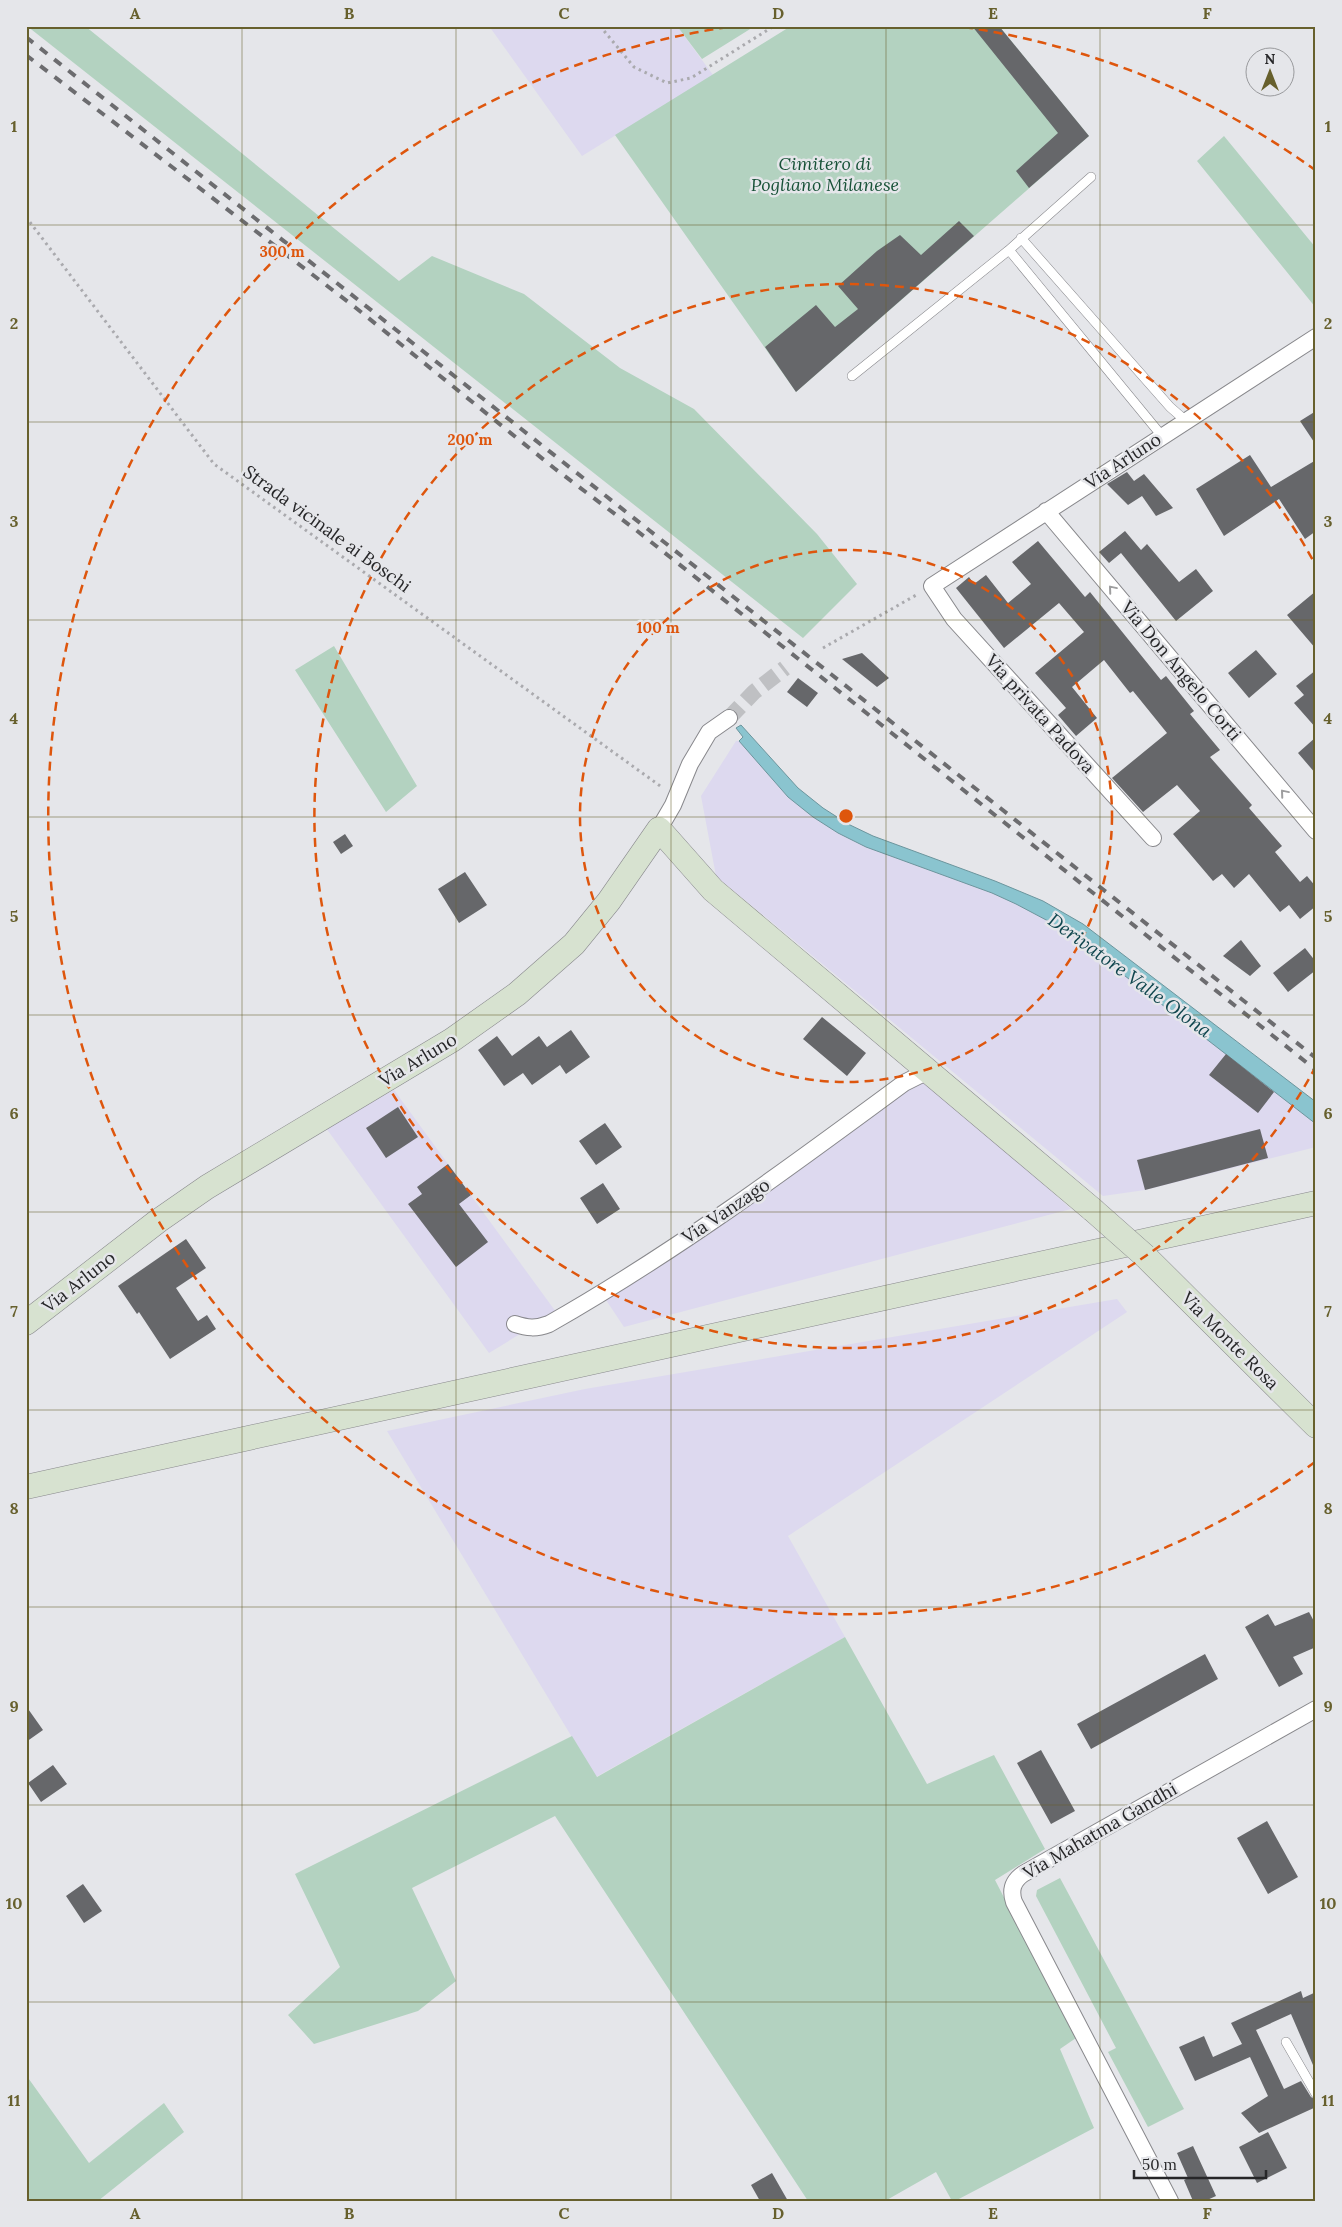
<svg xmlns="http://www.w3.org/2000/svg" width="1342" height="2227" viewBox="0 0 1342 2227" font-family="Lora,serif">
<rect width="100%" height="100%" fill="#e5e6ea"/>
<path fill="#ddd9ef" d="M 489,26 L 677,26 L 713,75 L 582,156 Z
M 736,741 L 739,741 L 788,797 L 813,817 L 838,833 L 866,847 L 992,893 L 1016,904 L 1067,931 L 1316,1124 L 1316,1147 L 1145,1190 L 1103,1196 L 716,876 L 701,796 Z
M 926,1079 L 1071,1209 L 624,1327 L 606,1300 L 768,1192 L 908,1089 Z
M 394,1090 L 556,1312 L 489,1353 L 326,1128 Z
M 1117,1299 L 1127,1312 L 788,1536 L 845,1637 L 596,1777 L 387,1431 L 585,1389 Z"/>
<path fill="#b3d2c0" d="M 27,26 L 85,26 L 399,281 L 432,256 L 524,294 L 620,368 L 694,409 L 817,534 L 857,584 L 803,638 Z
M 677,26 L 755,26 L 702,59 Z
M 791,26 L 999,26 L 1089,136 L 796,392 L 615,135 Z
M 1224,136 L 1316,248 L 1316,308 L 1197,161 Z
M 334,646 L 417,786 L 386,812 L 295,670 Z
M 845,1637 L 927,1784 L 994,1755 L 1045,1849 L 995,1880 L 1076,2038 L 1060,2049 L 1094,2128 L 955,2201 L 952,2201 L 936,2172 L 885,2201 L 808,2201 L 555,1816 L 412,1888 L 456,1981 L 418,2011 L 314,2044 L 288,2015 L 340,1967 L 295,1874 L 572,1736 L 597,1777 Z
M 1060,1878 L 1184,2109 L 1148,2127 L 1108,2052 L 1116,2048 L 1036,1896 L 1037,1890 Z
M 26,2075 L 89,2163 L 164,2103 L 184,2132 L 98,2201 L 26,2201 Z"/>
<path fill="#8ac4cf" stroke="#6c959d" d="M 741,725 L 798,788 L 823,808 L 848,824 L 873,836 L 995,881 L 1043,901 L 1083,924 L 1316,1102 L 1316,1124 L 1067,931 L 1016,904 L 992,893 L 866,847 L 838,833 L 813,817 L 788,797 L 739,741 L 743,737 L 736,728 Z"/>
<path fill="#66676a" d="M 972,26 L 999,26 L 1089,136 L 1029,188 L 1016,171 L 1058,133 Z
M 959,221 L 974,236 L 796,392 L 765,347 L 816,305 L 835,327 L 858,309 L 838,286 L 877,251 L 900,235 L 921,255 Z
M 1316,411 L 1316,445 L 1300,421 Z
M 1250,455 L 1271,487 L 1316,460 L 1316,531 L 1305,539 L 1279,499 L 1224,536 L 1196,489 Z
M 1127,472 L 1134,481 L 1144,474 L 1173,508 L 1156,516 L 1142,496 L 1128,505 L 1107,484 Z
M 1125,531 L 1141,550 L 1147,544 L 1179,582 L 1196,569 L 1213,591 L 1176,621 L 1121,553 L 1109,563 L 1099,552 Z
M 1038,541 L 1085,597 L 1090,592 L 1161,680 L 1166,676 L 1194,711 L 1190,714 L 1220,750 L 1210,757 L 1252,805 L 1249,808 L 1282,846 L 1275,852 L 1300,882 L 1307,876 L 1316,887 L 1316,906 L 1300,919 L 1289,905 L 1280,912 L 1249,874 L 1234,888 L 1222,874 L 1213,881 L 1173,834 L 1200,811 L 1177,785 L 1143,812 L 1112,778 L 1167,733 L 1133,691 L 1130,693 L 1104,660 L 1072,687 L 1097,718 L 1076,736 L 1058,715 L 1066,708 L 1035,673 L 1084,632 L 1059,603 L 1004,648 L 956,588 L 969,577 L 974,584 L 986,575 L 1008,603 L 1031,584 L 1012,562 Z
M 1316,591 L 1316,649 L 1287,615 Z
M 1256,650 L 1277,674 L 1249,698 L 1228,673 Z
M 862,653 L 889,678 L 877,687 L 842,659 Z
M 1316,670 L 1316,728 L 1294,703 L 1304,695 L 1296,686 Z
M 798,678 L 818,693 L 807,707 L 787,692 Z
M 1316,737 L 1316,774 L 1298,753 Z
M 345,834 L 353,846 L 341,854 L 333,842 Z
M 465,872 L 487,905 L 459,923 L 438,889 Z
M 1241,940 L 1261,966 L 1250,976 L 1223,956 Z
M 1305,948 L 1316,962 L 1316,970 L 1288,992 L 1273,973 Z
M 822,1017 L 866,1053 L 847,1076 L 803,1039 Z
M 571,1030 L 590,1057 L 566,1074 L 560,1065 L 532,1085 L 523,1073 L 504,1086 L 478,1050 L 497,1036 L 512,1056 L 539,1036 L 547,1047 Z
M 1226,1054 L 1274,1092 L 1258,1113 L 1209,1075 Z
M 398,1107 L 418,1137 L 386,1158 L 366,1128 Z
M 605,1123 L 622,1147 L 596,1165 L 579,1141 Z
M 1260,1129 L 1268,1158 L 1145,1190 L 1137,1160 Z
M 448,1164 L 471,1195 L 459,1204 L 488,1242 L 456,1267 L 408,1204 L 422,1194 L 417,1187 Z
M 603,1183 L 620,1209 L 597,1224 L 580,1198 Z
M 186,1239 L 206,1268 L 176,1288 L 198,1321 L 207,1315 L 216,1329 L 170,1359 L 139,1312 L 137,1314 L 118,1286 Z
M 1309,1612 L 1316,1625 L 1316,1647 L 1293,1657 L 1303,1674 L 1279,1687 L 1245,1627 L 1268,1614 L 1275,1626 Z
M 1205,1654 L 1218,1679 L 1091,1749 L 1077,1724 Z
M 26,1706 L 43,1730 L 26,1742 Z
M 1041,1750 L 1075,1811 L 1051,1824 L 1017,1763 Z
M 53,1765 L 67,1784 L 41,1802 L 28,1783 Z
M 1267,1821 L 1298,1877 L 1268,1894 L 1237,1838 Z
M 83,1884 L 102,1911 L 84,1923 L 66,1896 Z
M 1301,1991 L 1303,1998 L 1316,1992 L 1316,2072 L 1291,2014 L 1256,2030 L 1284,2089 L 1301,2081 L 1311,2097 L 1316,2100 L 1316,2107 L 1259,2133 L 1241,2113 L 1268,2096 L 1250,2057 L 1195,2081 L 1179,2047 L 1204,2036 L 1213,2057 L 1242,2044 L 1231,2023 Z
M 1268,2132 L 1287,2168 L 1257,2183 L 1239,2147 Z
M 1193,2146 L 1216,2196 L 1205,2201 L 1193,2201 L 1184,2180 L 1188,2178 L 1177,2153 Z
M 772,2173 L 788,2201 L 760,2201 L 751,2185 Z"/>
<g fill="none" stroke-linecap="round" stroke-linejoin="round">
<path stroke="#bfc0c3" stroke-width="16" stroke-dasharray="16 8" stroke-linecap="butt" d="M 729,718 L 754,692 L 785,668"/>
<defs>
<path id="lane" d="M 1021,238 L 1170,407 L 1186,421
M 1009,250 L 1162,436
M 852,376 L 1009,250 L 1091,177
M 1286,2042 L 1316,2094"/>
<path id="street" d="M 1046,511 L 1316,831
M 659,829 L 673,805 L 690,764 L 709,732 L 729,718
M 1153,838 L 954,619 L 932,586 L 1316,337
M 515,1324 C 527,1328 536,1329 549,1324 C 674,1253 789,1168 904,1083 L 928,1071
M 1170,2201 L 1014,1902 C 1010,1890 1013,1881 1023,1874 L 1316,1709"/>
<path id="secondary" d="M 1145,1256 L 1316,1426
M 26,1323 L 158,1221 L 207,1187 L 452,1040 L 517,994 L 574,944 L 609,901 L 659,829 L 713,890 L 1093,1210
M 26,1487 L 1316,1203"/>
</defs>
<use href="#lane" stroke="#88888c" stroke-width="10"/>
<use href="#street" stroke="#88888c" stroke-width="18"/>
<use href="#secondary" stroke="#88888c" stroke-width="25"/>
<path stroke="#aaaaae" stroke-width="3" stroke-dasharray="2.5 4" stroke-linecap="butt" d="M 600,26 L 634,67 L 667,83 L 691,78 L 774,26
M 26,217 L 214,464 L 663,788
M 823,648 L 918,594"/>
<use href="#lane" stroke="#fff" stroke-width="9"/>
<use href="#street" stroke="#fff" stroke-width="16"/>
<use href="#secondary" stroke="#d7e2d0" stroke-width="24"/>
<path stroke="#6c6c6f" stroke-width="4" stroke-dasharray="9 9" stroke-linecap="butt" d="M 26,37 L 1316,1058
M 26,55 L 356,308 L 554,468 L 636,530 L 1316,1070"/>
<defs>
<path id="secondary-bridge" d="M 1093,1210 L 1145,1256"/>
</defs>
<use href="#secondary-bridge" stroke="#88888c" stroke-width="25" stroke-linecap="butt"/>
<use href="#secondary-bridge" stroke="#d7e2d0" stroke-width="24"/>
</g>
<defs><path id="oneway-chevron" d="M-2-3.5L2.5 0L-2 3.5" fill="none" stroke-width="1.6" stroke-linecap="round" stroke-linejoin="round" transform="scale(1.25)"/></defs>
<g stroke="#9e9e9f">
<use href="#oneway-chevron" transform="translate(1112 589) rotate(-130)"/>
<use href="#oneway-chevron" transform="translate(1284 793) rotate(-130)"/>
</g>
<path fill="none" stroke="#67602d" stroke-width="1" stroke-opacity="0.55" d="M 242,26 L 242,2201M 456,26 L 456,2201M 671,26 L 671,2201M 886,26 L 886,2201M 1100,26 L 1100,2201M 26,225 L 1316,225M 26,422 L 1316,422M 26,620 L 1316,620M 26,817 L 1316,817M 26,1015 L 1316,1015M 26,1212 L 1316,1212M 26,1410 L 1316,1410M 26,1607 L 1316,1607M 26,1805 L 1316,1805M 26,2002 L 1316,2002"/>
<g fill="none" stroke="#de560d" stroke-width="2.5" stroke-dasharray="9 6">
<circle cx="846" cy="816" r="266"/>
<path d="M1316 1066A532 532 0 1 1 1316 566"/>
<path d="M1315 1462A798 798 0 1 1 728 27M964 27A798 798 0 0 1 1315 170"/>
</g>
<g text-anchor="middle" stroke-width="5" stroke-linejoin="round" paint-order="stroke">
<g font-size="18" font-style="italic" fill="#185238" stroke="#e5e6ea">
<text x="825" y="170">Cimitero di<tspan x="825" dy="21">Pogliano Milanese</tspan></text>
</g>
<g font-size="18" fill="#272729" stroke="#e5e6ea">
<text transform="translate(1123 461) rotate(-33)" y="6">Via Arluno</text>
<text transform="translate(327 529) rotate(36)" y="6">Strada vicinale ai Boschi</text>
<text transform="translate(1181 671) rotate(50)" y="6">Via Don Angelo Corti</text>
<text transform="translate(1040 714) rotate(48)" y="6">Via privata Padova</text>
<text transform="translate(418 1060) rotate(-31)" y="6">Via Arluno</text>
<text transform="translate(726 1211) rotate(-34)" y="6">Via Vanzago</text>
<text transform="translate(79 1282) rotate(-38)" y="6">Via Arluno</text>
<text transform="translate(1230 1341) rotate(45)" y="6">Via Monte Rosa</text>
<text transform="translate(1100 1831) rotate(-30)" y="6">Via Mahatma Gandhi</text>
</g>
<g font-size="19" font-style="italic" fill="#11474f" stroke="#e5e6ea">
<text transform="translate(1130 975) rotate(36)" y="7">Derivatore Valle Olona</text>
</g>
</g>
<circle cx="846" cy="816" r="8" fill="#de560d" stroke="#e5e6ea" stroke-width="2.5"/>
<g font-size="15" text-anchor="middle" font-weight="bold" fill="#de560d" stroke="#e5e6ea" stroke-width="5" stroke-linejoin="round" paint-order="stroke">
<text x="282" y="257">300 m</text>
<text x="470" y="445">200 m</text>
<text x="658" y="633">100 m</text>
</g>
<rect width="1342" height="2227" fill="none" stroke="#e5e6ea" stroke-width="55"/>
<g transform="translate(1270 72)"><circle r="24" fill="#e5e6ea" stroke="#999a9d"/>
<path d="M0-4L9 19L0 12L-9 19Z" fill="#67602d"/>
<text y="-8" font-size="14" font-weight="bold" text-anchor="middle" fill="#272729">N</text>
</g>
<path d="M1134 2170v8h132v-8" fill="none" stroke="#272729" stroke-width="2.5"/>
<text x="1142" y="2170" font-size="15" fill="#272729" stroke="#e5e6ea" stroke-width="4" paint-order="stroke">50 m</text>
<rect x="28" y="28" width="1286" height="2172" fill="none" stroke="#67602d" stroke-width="2"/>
<g font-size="16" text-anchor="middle" font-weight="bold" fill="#67602d">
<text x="135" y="19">A</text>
<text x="349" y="19">B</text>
<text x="564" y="19">C</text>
<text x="778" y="19">D</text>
<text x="993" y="19">E</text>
<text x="1207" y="19">F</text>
<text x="14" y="132">1</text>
<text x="1328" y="132">1</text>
<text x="14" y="329">2</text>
<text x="1328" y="329">2</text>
<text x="14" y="527">3</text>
<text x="1328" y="527">3</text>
<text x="14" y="724">4</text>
<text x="1328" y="724">4</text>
<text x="14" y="922">5</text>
<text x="1328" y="922">5</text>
<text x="14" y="1119">6</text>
<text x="1328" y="1119">6</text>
<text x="14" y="1317">7</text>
<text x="1328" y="1317">7</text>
<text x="14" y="1514">8</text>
<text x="1328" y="1514">8</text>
<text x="14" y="1712">9</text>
<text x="1328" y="1712">9</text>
<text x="14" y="1909">10</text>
<text x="1328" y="1909">10</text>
<text x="14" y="2106">11</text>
<text x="1328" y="2106">11</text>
<text x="135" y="2219">A</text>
<text x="349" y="2219">B</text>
<text x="564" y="2219">C</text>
<text x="778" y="2219">D</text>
<text x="993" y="2219">E</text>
<text x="1207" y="2219">F</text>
</g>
</svg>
